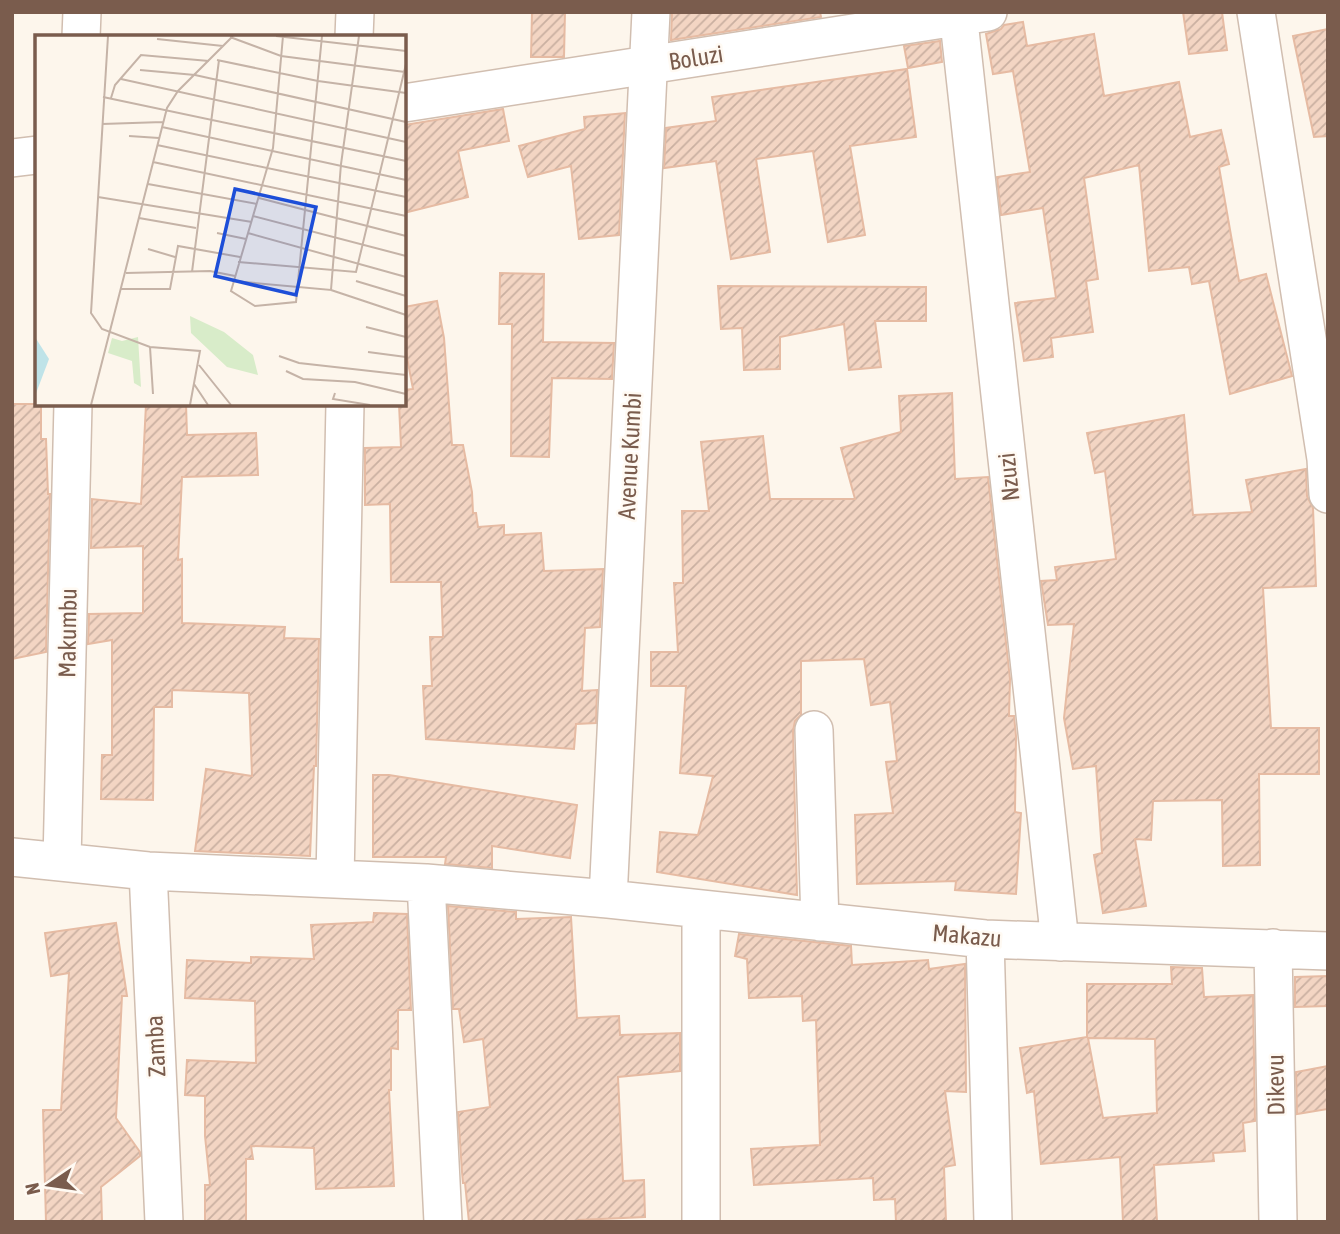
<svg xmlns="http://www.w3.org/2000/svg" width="1340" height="1234" viewBox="0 0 1340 1234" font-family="'Asap Condensed',sans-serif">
<defs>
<pattern id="building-hatch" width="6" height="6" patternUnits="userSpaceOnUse" patternTransform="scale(1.75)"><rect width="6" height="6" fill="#f3d5c3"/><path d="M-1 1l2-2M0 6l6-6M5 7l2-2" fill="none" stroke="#cab0a1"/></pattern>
</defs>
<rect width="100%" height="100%" fill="#fdf6ec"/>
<path fill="url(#building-hatch)" stroke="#e6bba3" stroke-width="2" fill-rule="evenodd" d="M 532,12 L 565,12 L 564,57 L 531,57 Z
M 672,12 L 820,12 L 821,17 L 671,40 Z
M 1183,12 L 1222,12 L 1227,50 L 1189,54 Z
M 1023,22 L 1027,46 L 1094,34 L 1104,96 L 1179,82 L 1190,137 L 1221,130 L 1229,164 L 1219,167 L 1239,281 L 1266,274 L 1292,376 L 1230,394 L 1209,281 L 1192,284 L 1189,267 L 1149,271 L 1139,165 L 1084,178 L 1098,279 L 1086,281 L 1093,332 L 1051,338 L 1053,357 L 1024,361 L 1015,303 L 1056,298 L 1043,208 L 1001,215 L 997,177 L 1030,172 L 1013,71 L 993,74 L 986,34 L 1001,29 L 1004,25 Z
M 1328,29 L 1328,136 L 1314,137 L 1293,36 Z
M 940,41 L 942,62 L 908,68 L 904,46 Z
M 907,69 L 916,137 L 850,146 L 865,235 L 828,242 L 813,151 L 756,159 L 770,252 L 731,259 L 716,161 L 664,168 L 666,128 L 716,121 L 712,97 Z
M 503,109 L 509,141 L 458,151 L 468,197 L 404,213 L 404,125 Z
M 625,113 L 619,235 L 579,239 L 571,166 L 528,177 L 519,146 L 585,129 L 584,117 Z
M 500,273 L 544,274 L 543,342 L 614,343 L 612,379 L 552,378 L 549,457 L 511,456 L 512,324 L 499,324 Z
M 718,286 L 926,287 L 926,321 L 875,321 L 881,367 L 849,370 L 844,324 L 780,337 L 780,369 L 744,370 L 742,328 L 721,329 Z
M 437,301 L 444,338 L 452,445 L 463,445 L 472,492 L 473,513 L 476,513 L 478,527 L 504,525 L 504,535 L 541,533 L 544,571 L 603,569 L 600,627 L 585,628 L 582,691 L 597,690 L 596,723 L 576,724 L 574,749 L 426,739 L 423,686 L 432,686 L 430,637 L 443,637 L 441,582 L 391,582 L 390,504 L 365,505 L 365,448 L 401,447 L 399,404 L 404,404 L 404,390 L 413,389 L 404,342 L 404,307 Z
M 952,393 L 955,479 L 988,477 L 1010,679 L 1009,716 L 1014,716 L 1016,736 L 1015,812 L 1021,813 L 1016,894 L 955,890 L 956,881 L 857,884 L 855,815 L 893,813 L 886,762 L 897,761 L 890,702 L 871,705 L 864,659 L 801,661 L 801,715 L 795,721 L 793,731 L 797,895 L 657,872 L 660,832 L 698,835 L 713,776 L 680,773 L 686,686 L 651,686 L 651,652 L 678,652 L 674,583 L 683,583 L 682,511 L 709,511 L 701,442 L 763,436 L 770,499 L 855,499 L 841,448 L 901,432 L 899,396 Z
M 12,404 L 41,404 L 41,439 L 46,439 L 48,494 L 50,494 L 46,652 L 12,659 Z
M 146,404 L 186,404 L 187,435 L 256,433 L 258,475 L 182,477 L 178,560 L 182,559 L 182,623 L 285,627 L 284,638 L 319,639 L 316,766 L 314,766 L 310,856 L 195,851 L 206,769 L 252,776 L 249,693 L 172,690 L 172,707 L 154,707 L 153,800 L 101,799 L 102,755 L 112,755 L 112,640 L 88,644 L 89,614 L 143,613 L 143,546 L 91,548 L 92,499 L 141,504 Z
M 1184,415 L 1193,515 L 1252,512 L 1246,480 L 1306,469 L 1307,496 L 1313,508 L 1316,586 L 1263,588 L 1271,728 L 1319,728 L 1319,774 L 1259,774 L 1260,865 L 1223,866 L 1222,800 L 1153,801 L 1151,840 L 1135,839 L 1146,906 L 1103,913 L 1094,855 L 1102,853 L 1096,766 L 1073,769 L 1064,718 L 1074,624 L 1048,625 L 1041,581 L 1057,580 L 1055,567 L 1116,559 L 1105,471 L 1095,473 L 1087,433 Z
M 373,775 L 389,775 L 577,805 L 570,858 L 492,846 L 492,868 L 445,864 L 446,857 L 373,857 Z
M 448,906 L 516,912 L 516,919 L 571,917 L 577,1018 L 619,1016 L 620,1035 L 680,1033 L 680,1071 L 618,1077 L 623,1181 L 644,1180 L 645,1217 L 578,1220 L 578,1222 L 469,1222 L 465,1183 L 463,1183 L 462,1172 L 458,1112 L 490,1107 L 483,1039 L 464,1042 L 459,1009 L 453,1009 Z
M 374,913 L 407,914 L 411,1010 L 398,1010 L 398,1049 L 391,1048 L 391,1090 L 389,1090 L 394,1186 L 316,1189 L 314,1148 L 251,1146 L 253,1159 L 246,1159 L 246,1222 L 205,1222 L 205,1185 L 210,1185 L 205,1136 L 205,1096 L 185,1095 L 187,1060 L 256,1063 L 255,1001 L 185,998 L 187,960 L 251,963 L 251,957 L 314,959 L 311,925 L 373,922 Z
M 116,923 L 127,996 L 122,996 L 116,1118 L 140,1152 L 140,1156 L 101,1187 L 102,1222 L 46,1222 L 43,1110 L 61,1110 L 69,973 L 51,976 L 45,933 Z
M 739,934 L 851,946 L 852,965 L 928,960 L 929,969 L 965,964 L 966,1092 L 945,1091 L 955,1165 L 944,1167 L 946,1222 L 896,1222 L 895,1199 L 874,1200 L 873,1178 L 754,1185 L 751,1149 L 820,1145 L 816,1020 L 803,1021 L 802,996 L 749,998 L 747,959 L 735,956 Z
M 1171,967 L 1202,968 L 1204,997 L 1253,995 L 1255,1121 L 1243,1123 L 1245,1151 L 1213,1153 L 1214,1161 L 1154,1165 L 1157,1222 L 1123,1222 L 1120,1157 L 1041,1164 L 1034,1091 L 1027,1093 L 1020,1048 L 1087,1037 L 1087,984 L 1172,984 ZM 1088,1038 L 1155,1039 L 1157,1113 L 1103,1118 Z
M 1328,976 L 1328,1006 L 1295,1007 L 1295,977 Z
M 1328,1066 L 1328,1109 L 1297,1114 L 1296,1072 Z"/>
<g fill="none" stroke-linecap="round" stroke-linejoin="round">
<defs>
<path id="street" d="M 958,12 L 1060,942
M 1256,12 L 1326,459 L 1328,494
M 81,37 L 82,12
M 354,37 L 355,12
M 404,103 L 988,12
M 12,158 L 37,155
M 814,730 L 820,922
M 12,857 L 148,871 L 426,883 L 608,899 L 985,939 L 1328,951
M 62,861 L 73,404
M 148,871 L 164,1222
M 335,879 L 345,404
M 426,883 L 443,1222
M 608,899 L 651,12
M 701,910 L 701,1222
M 985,939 L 993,1222
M 1273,948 L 1278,1222"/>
</defs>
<use href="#street" stroke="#d1beb0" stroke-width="40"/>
<use href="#street" stroke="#fff" stroke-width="37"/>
</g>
<g text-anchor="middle" stroke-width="5" stroke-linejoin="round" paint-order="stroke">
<g font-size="24" fill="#7a5c4d" stroke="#fffaf3">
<text transform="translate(696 58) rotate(-9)" y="8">Boluzi</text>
<text transform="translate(630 456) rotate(-87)" y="8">Avenue Kumbi</text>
<text transform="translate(1009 477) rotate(-96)" y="8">Nzuzi</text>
<text transform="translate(68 633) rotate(-89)" y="8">Makumbu</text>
<text transform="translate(967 936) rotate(5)" y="8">Makazu</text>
<text transform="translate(156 1046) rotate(-93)" y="8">Zamba</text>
<text transform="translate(1276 1085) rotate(-91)" y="8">Dikevu</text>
</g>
</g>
<g transform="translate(35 35)">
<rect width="371" height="371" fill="#fdf6ec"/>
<path d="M 155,281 L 189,297 L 218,320 L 223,340 L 192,332 L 156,298 ZM 103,302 L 106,352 L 99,348 L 97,326 L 73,318 L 77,303 L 87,306 Z" fill="#d8ecc9"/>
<path d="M 0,302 L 14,324 L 0,361 Z" fill="#bfe3e8"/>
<path fill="none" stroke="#c5b3a7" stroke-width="2" d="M 73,1 L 56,278 L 67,294 L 115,312 L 165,316 L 155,370M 241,1 L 371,16M 248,1 L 238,113 L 196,256 L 220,271 L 261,267 L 287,1M 195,2 L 246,21 L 370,37M 122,4 L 188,11M 182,25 L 283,46 L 371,58M 105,35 L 160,40 L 371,87M 86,44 L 371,107M 68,62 L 371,126M 76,63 L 80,50 L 106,20 L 174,26M 67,89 L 128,87M 127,92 L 371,145M 94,101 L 124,103M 122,110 L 371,162M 118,127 L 371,181M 113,149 L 222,169M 63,162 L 217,187M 224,163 L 371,201M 218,181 L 371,221M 104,183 L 161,193M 182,198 L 211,204M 213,198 L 371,242M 113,214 L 140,222M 203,227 L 321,237 L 371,29M 157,237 L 184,25M 91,238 L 175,236 L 200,241M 198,246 L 296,255 L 306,129 L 324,1M 321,246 L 371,261M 86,254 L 135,254 L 143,211 L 205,222M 296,255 L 371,280M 331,292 L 371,302M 115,312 L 118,359M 333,317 L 371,322M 244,321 L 264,328 L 371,340M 164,330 L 196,370M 251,336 L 268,344 L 320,347 L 371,359M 159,349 L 173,370M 300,358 L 298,364 L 335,370M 56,370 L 132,73 L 143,56 L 198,1"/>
<path fill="#1d4ed8" fill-opacity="0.15" stroke="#1d4ed8" stroke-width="3.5" d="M 200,154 L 281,172 L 261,260 L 180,241 Z"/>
<rect width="371" height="371" fill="none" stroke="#7a5c4d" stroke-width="3.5"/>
</g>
<rect width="1340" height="1234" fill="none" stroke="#7a5c4d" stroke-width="28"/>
<g transform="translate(49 1185) rotate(257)" stroke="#fffaf3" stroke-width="5" paint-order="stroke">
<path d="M0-5L12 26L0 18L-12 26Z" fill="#7a5c4d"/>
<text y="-10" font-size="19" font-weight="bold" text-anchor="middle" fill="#7a5c4d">N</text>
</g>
</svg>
